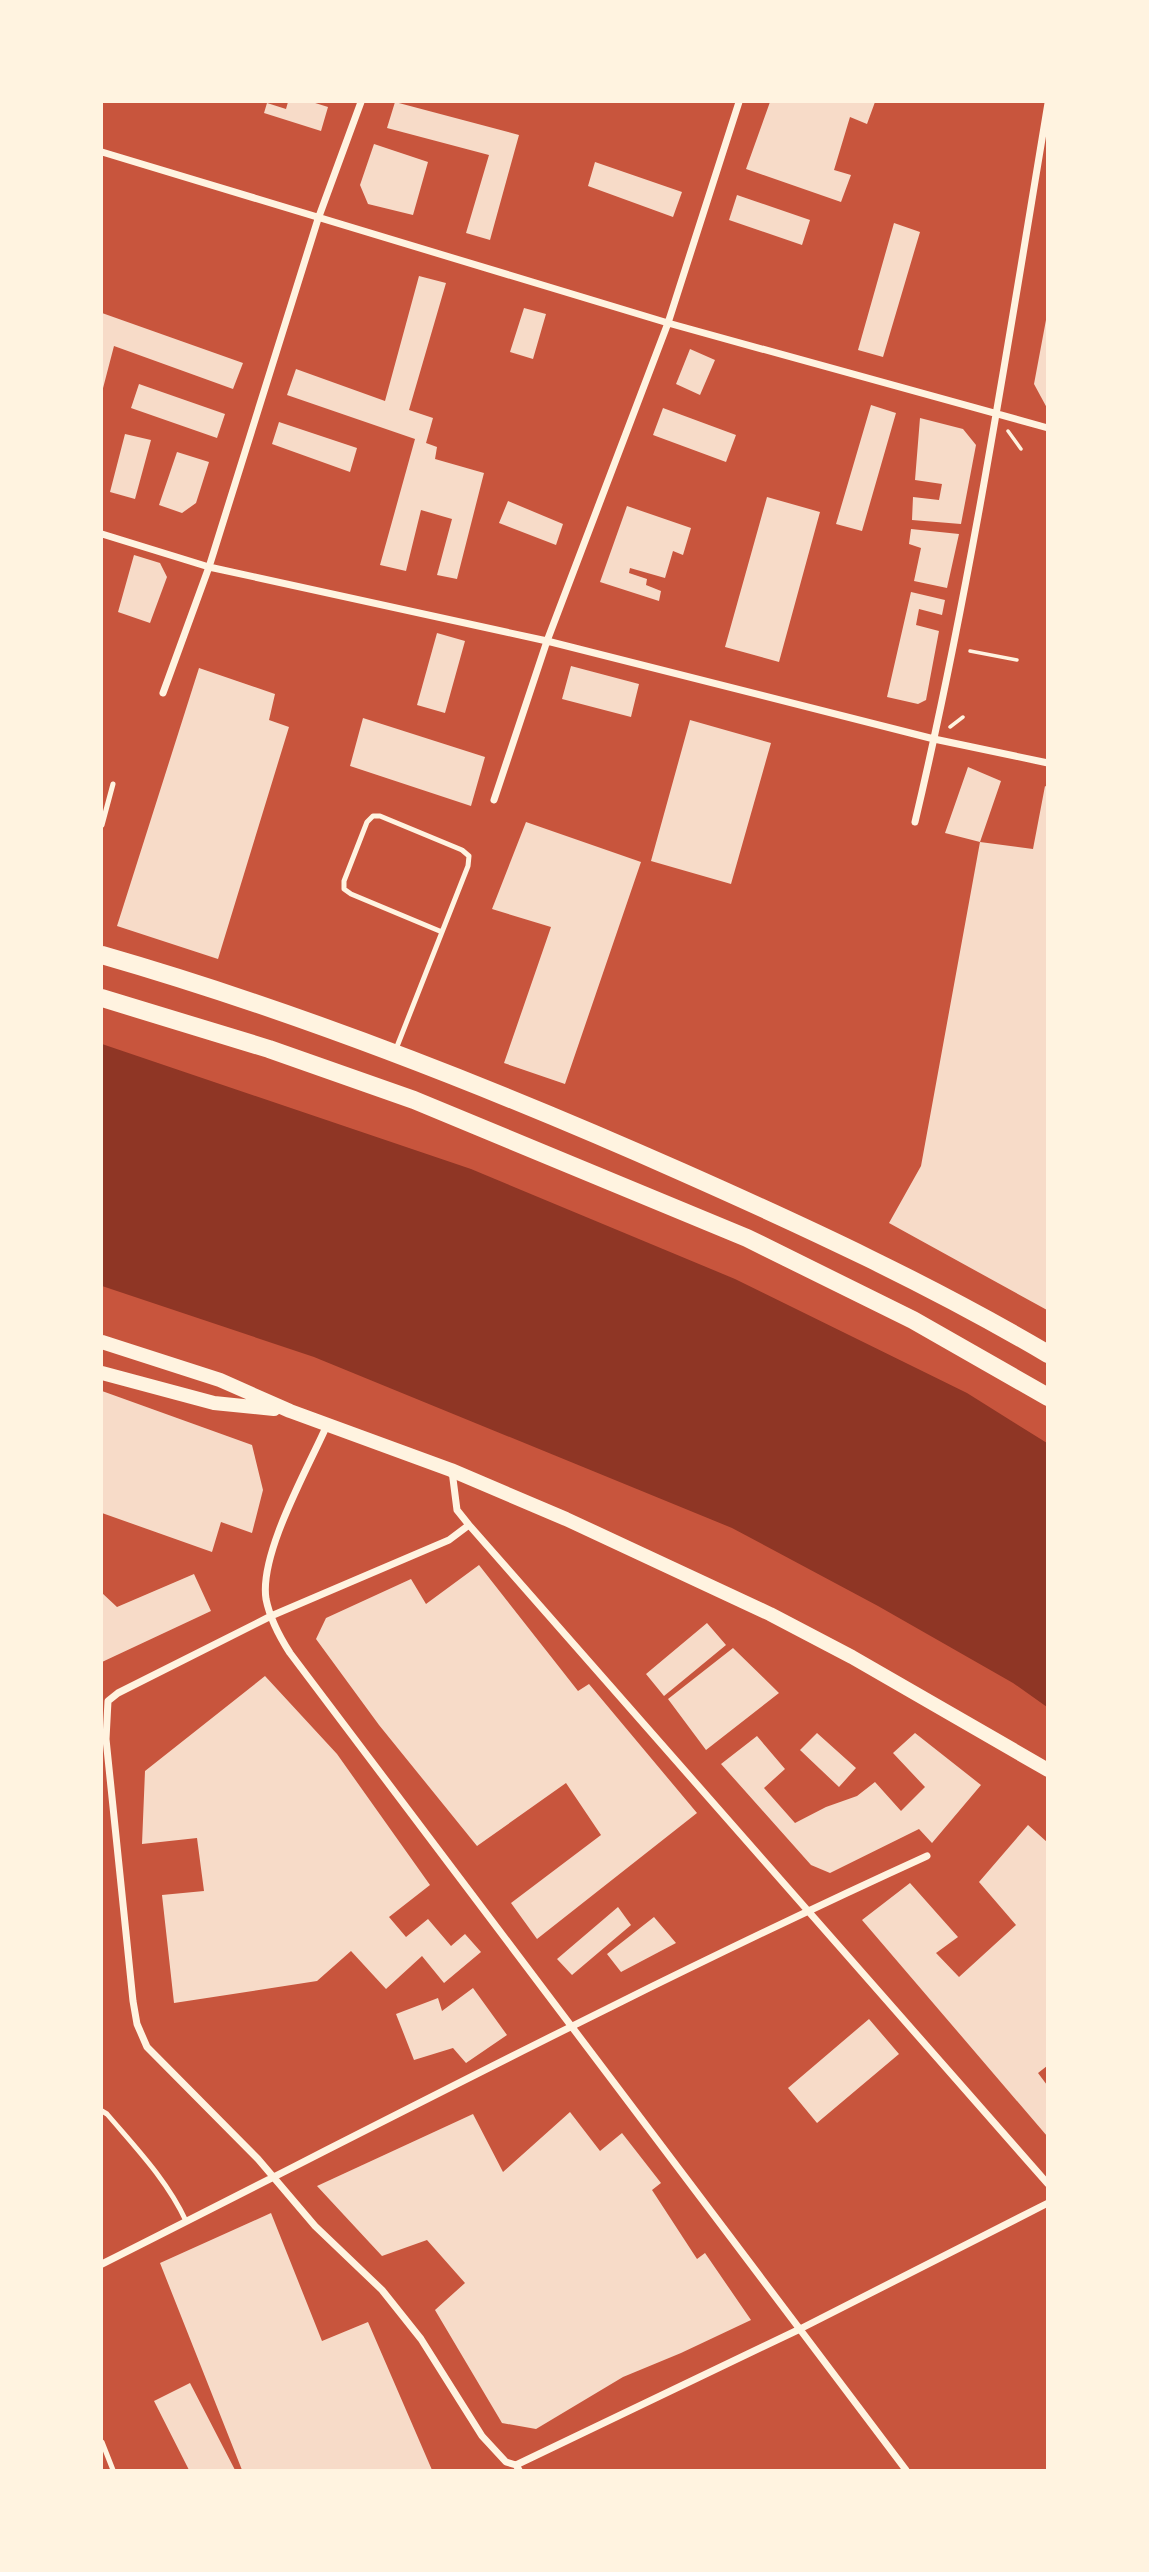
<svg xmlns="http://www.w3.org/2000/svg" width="1149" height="2572" viewBox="0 0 1149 2572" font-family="'Sofia Sans Condensed',sans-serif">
<rect width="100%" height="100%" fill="#c8553d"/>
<path fill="#8f3625" d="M 102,1044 L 471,1169 L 735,1279 L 967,1393 L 1047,1443 L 1047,1707 L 1013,1683 L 878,1606 L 732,1528 L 314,1357 L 102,1286 Z"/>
<path fill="#f7dbc8" d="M 288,102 L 312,102 L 328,107 L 321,131 L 264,113 L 267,103 L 286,109 Z
M 395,102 L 519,135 L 490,240 L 466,233 L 489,155 L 387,128 Z
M 770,102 L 875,102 L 867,124 L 850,117 L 834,170 L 851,175 L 841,202 L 746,169 Z
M 374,144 L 428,162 L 413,215 L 368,204 L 360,185 Z
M 595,162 L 682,192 L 673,217 L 588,186 Z
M 737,195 L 810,220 L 802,245 L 729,220 Z
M 894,223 L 920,232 L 883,357 L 858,350 Z
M 419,276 L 446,283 L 409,410 L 433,418 L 426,443 L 437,447 L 435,459 L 484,473 L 457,579 L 437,575 L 452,519 L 421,510 L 406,571 L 380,565 L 415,439 L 287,395 L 296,369 L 385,401 Z
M 524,308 L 546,314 L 533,359 L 510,352 Z
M 102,313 L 243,363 L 233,389 L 114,346 L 102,392 Z
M 1046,320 L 1047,320 L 1047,408 L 1034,384 Z
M 690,349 L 715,360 L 700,395 L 676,384 Z
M 139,384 L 225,414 L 217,438 L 131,408 Z
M 871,405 L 896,413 L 862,531 L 836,524 Z
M 663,408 L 736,435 L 726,462 L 653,435 Z
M 920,418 L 963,429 L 976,445 L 961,524 L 912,520 L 913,497 L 939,500 L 942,484 L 915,480 Z
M 279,422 L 357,448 L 350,472 L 272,444 Z
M 125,434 L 151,440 L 135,499 L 110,492 Z
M 177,452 L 209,462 L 196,503 L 182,513 L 159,505 Z
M 767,497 L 820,512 L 779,662 L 725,647 Z
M 508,501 L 563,524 L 556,545 L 499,523 Z
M 627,506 L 691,528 L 683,555 L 673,551 L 665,578 L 630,568 L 629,573 L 647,579 L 646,585 L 661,591 L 659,601 L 600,582 Z
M 911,529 L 959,534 L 947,588 L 914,581 L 921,548 L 909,544 Z
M 134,555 L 160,563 L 167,577 L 150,623 L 118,612 Z
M 911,592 L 945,600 L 942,615 L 919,609 L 916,625 L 939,631 L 926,700 L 918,704 L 887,697 Z
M 437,633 L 465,641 L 445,713 L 417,705 Z
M 571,666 L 639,684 L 631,717 L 562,699 Z
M 199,668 L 275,694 L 269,720 L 289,727 L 218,959 L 117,926 Z
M 363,718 L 485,757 L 471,806 L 350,766 Z
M 690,720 L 771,743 L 731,884 L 651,861 Z
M 968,767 L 1001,781 L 980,842 L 1033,849 L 1045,786 L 1047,787 L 1047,1310 L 889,1223 L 921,1166 L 980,842 L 945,833 Z
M 526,822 L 641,862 L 565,1084 L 504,1063 L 551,927 L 492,909 Z
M 102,1391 L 252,1445 L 263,1490 L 252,1533 L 221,1522 L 212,1552 L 102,1513 Z
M 479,1565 L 578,1691 L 589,1684 L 697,1813 L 537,1939 L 511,1903 L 601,1835 L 566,1783 L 477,1846 L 379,1725 L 316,1639 L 326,1618 L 411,1579 L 426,1604 Z
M 194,1574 L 211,1611 L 102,1662 L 102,1593 L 117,1607 Z
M 707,1623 L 726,1645 L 664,1696 L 646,1674 Z
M 733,1648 L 779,1693 L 706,1750 L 668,1699 Z
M 265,1676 L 337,1754 L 430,1885 L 389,1917 L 406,1937 L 428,1919 L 451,1946 L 465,1934 L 481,1952 L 444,1983 L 422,1956 L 386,1989 L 351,1951 L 317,1981 L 174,2003 L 162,1895 L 204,1891 L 197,1838 L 142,1844 L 145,1771 Z
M 817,1733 L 856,1768 L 839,1787 L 800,1750 Z
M 915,1733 L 981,1785 L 932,1843 L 919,1829 L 830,1873 L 811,1865 L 721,1764 L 757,1736 L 785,1769 L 764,1788 L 795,1823 L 826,1807 L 857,1796 L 875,1782 L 901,1811 L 925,1787 L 893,1753 Z
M 1028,1825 L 1047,1842 L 1047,2066 L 1038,2073 L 1047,2085 L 1047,2136 L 862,1920 L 910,1883 L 958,1937 L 936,1953 L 959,1977 L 1016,1925 L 979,1882 Z
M 618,1907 L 631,1925 L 572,1975 L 557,1959 Z
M 654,1917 L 676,1943 L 621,1972 L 607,1954 Z
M 473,1988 L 507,2035 L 466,2063 L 453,2048 L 414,2060 L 396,2014 L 438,1998 L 442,2011 Z
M 869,2019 L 899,2054 L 817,2123 L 788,2088 Z
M 570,2112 L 600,2151 L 622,2133 L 661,2183 L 652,2190 L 697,2259 L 705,2253 L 751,2320 L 681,2353 L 623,2377 L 536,2429 L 502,2423 L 435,2310 L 465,2283 L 427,2240 L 382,2256 L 317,2186 L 473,2114 L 503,2172 Z
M 271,2213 L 322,2341 L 368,2322 L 432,2470 L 242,2470 L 160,2263 Z
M 190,2383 L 235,2470 L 189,2470 L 154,2401 Z"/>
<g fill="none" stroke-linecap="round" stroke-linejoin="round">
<path stroke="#fff3e0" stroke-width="3.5" d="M 1008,431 L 1021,449
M 970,651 L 1017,660
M 950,727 L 963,717"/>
<path stroke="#fff3e0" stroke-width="5" d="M 102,825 L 113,784
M 396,1049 L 468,866 L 469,856 L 462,850 L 380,816 L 373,816 L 367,822 L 344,881 L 344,889 L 351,894 L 442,932
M 102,2111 L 107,2114 C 136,2148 167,2180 186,2221
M 102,2442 L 113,2470"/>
<path stroke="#fff3e0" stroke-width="7" d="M 102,152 L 668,323 L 1048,428
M 102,534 L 209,567 L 547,641 L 934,739 L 1048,763
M 163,693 L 209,567 L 318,219 L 361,102
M 494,800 L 547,641 L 668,323 L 739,102
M 915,822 C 971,585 1008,343 1048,103
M 327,1425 C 308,1468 259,1554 266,1599 C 270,1619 279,1636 290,1653 L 906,2470
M 452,1471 L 457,1510 L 469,1525 L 1048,2184
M 469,1525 L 449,1540 L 271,1616 L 118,1693 L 108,1701 L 106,1739 L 133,2001 L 137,2024 L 147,2047 L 258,2159 L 315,2226 L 382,2290 L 421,2339 L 482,2436 L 506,2462 L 516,2465 L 519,2470
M 102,2264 C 376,2126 648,1983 927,1856
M 516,2465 L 800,2329 L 1048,2203"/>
<path stroke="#fff3e0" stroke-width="14" d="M 102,1342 L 220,1380 L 290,1411 L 451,1470 L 566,1519 L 770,1614 L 852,1657 L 1048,1770
M 102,1373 L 214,1403 L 274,1409"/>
<path stroke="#fff3e0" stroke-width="18" d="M 102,955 C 300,1012 493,1088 682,1172 C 806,1227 931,1285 1048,1354
M 102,998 L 269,1049 L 414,1100 L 747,1238 L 913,1320 L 1048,1397"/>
</g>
<rect width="1149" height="2572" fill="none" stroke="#fff3e0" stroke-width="206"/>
</svg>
